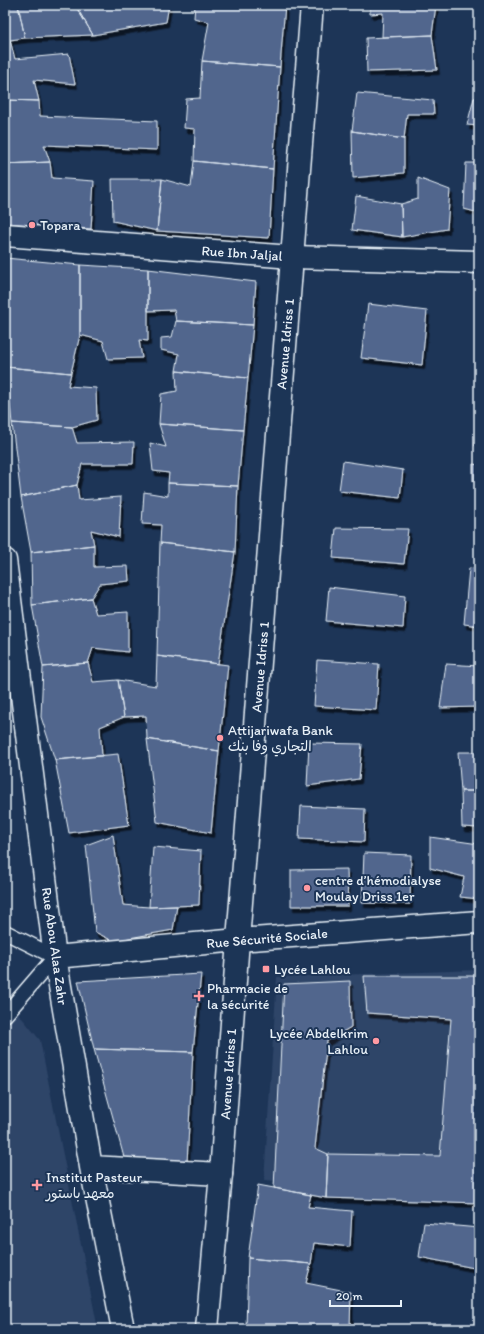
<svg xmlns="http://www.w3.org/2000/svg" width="484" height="1334" viewBox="0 0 484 1334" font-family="Itim,'Playpen Sans Arabic',sans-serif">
<defs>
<filter id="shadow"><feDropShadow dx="2.5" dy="4.5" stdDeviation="0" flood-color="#0009"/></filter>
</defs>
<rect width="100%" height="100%" fill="#1d3557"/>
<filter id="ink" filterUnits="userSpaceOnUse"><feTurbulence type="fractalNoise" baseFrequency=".025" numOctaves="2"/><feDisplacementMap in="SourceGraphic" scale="8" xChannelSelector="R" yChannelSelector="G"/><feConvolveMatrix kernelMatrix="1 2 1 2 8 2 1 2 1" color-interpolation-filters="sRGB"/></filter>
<g filter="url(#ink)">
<path fill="#2d4467" d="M 479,970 L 479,1105 L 472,1193 L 264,1180 L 277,977 Z
M 5,997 L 40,1040 L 98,1329 L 5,1329 Z"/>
<path fill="#51668d" stroke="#e8f1f8" filter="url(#shadow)" d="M 5,5 L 18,5 L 25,38 L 10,40 L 15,59 L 69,54 L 75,84 L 34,80 L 39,101 L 5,100 Z
M 18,5 L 75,5 L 93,35 L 25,38 Z
M 75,5 L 169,5 L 166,22 L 93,35 Z
M 195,5 L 285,5 L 280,67 L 202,61 L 209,22 L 194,18 Z
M 370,5 L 436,5 L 432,35 L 382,37 L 383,13 L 370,14 Z
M 432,35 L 437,70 L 367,72 L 366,38 Z
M 202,61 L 280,67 L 273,169 L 194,161 L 195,129 L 184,128 L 186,99 L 200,98 Z
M 357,93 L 433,100 L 434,114 L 407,114 L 404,139 L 352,131 Z
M 474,98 L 479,98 L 479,134 L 478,126 L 467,125 Z
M 5,100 L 39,101 L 40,116 L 157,121 L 157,150 L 44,145 L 50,162 L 5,164 Z
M 352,131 L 404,139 L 404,173 L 353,178 Z
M 194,161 L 273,169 L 269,238 L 157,231 L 162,179 L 191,187 Z
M 50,162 L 52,178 L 94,181 L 91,229 L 5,223 L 5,164 Z
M 466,163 L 479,163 L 479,213 L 464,209 Z
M 418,178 L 450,190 L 447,229 L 402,237 L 401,204 L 418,199 Z
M 112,179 L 162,179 L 157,231 L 113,221 Z
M 356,196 L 401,204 L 402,237 L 352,230 Z
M 5,258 L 80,265 L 80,335 L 71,373 L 5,367 Z
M 80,265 L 148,269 L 148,341 L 139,340 L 142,358 L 108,359 L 103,341 L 80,335 Z
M 148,269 L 256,282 L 253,325 L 176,321 L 174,310 L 148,311 Z
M 368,304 L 427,311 L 422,365 L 361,358 Z
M 176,321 L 253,325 L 248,378 L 176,371 L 179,354 L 161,350 L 161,338 L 172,337 Z
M 6,367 L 71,373 L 68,386 L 96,388 L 97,420 L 72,427 L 12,423 Z
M 176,371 L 248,378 L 243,430 L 159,424 L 161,394 L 177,391 Z
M 12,423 L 72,427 L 77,443 L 134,442 L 133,464 L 82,464 L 77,485 L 21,497 Z
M 159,424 L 243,430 L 238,486 L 168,483 L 169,473 L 153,471 L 150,443 L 166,447 Z
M 476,429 L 479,429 L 479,446 L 475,446 Z
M 343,461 L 403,470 L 400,498 L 339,491 Z
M 473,464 L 479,465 L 479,482 L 473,481 Z
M 168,483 L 238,486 L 235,552 L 160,543 L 161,525 L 142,524 L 144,492 L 168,496 Z
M 77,485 L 79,500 L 121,497 L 119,537 L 91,530 L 94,545 L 31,552 L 21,497 Z
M 336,528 L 408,529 L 404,564 L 333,558 Z
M 160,543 L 235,552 L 218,664 L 157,656 Z
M 94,545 L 94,567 L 128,566 L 129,581 L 100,584 L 91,598 L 32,605 L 31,552 Z
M 469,568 L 479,569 L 479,626 L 464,624 Z
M 329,587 L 405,596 L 403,628 L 326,621 Z
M 91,598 L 96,614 L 128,612 L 128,652 L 93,648 L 88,663 L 43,667 L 32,605 Z
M 157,656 L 228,665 L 219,751 L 147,739 L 146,716 L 124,717 L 118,680 L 156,686 Z
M 317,660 L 379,664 L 376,710 L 314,706 Z
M 88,663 L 93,682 L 118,680 L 124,717 L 100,727 L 102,756 L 55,760 L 41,717 L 43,667 Z
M 446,664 L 479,666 L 479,707 L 440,708 Z
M 147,739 L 219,751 L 211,833 L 157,822 Z
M 309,743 L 362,744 L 359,779 L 307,786 Z
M 458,752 L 479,752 L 479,791 L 461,791 Z
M 118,754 L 129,825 L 69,833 L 55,760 Z
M 461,791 L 479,791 L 479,828 L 462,827 Z
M 301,806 L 365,809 L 364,842 L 299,839 Z
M 113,835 L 123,905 L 149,907 L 177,906 L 173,930 L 113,941 L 95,932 L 86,845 Z
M 430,837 L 479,844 L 479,899 L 460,897 L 464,877 L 430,868 Z
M 153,847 L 201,851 L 199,905 L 149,907 Z
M 364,853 L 411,855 L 410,904 L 362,903 Z
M 347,869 L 348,906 L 291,906 L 291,870 Z
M 201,974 L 193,1052 L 94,1049 L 78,981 Z
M 364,976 L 479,976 L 479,1203 L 326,1198 L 328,1154 L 440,1156 L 451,1019 L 367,1013 Z
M 350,981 L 351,1027 L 327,1041 L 315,1148 L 328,1154 L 326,1198 L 274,1188 L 284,984 Z
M 94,1049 L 193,1052 L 187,1163 L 125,1161 Z
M 258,1185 L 311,1195 L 308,1207 L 352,1211 L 350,1247 L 314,1243 L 311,1264 L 248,1258 Z
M 424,1223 L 479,1228 L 479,1269 L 419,1257 Z
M 248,1258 L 311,1264 L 306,1283 L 351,1292 L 350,1329 L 324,1329 L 310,1326 L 309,1329 L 246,1329 Z"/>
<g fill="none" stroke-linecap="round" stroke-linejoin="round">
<defs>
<path id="service" d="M 5,932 L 55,957 L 5,1015"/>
<path id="minor" d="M 5,235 L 292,257 L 479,262
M 5,560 L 55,957 L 91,1167 L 123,1329
M 55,957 L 238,940 L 479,922
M 91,1167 L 221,1174"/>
<path id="tertiary" d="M 207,1329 L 221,1174 L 238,940 L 312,5"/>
</defs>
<use href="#service" stroke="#e8f1f8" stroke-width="17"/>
<use href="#minor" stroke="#e8f1f8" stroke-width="25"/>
<use href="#tertiary" stroke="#e8f1f8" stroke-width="25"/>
<use href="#service" stroke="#1d3557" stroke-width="14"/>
<use href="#minor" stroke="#1d3557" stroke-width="22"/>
<use href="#tertiary" stroke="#1d3557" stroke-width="22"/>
</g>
</g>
<g fill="#ff9aa2" stroke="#1d3557" stroke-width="1.5">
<circle cx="32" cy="225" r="4"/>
<circle cx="220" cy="738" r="4"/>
<circle cx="307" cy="888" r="4"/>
<rect x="262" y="965" width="8" height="8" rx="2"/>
<path d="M197 990h4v4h4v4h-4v4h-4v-4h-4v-4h4z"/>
<circle cx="376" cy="1041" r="4"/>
<path d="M35 1179h4v4h4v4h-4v4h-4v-4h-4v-4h4z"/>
</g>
<g text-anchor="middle" stroke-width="4" stroke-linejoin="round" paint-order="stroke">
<g font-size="14" fill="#e8f1f8" stroke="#1d3557" text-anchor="start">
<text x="40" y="230">Topara</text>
<text x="228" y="735">Attijariwafa Bank<tspan x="228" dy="16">التجاري وفا بنك</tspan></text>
<text x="315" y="885">centre d’hémodialyse<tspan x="315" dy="16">Moulay Driss 1er</tspan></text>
<text x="274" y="974">Lycée Lahlou</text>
<text x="207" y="993">Pharmacie de<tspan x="207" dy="16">la sécurité</tspan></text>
<text x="368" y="1038" text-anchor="end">Lycée Abdelkrim<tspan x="368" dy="16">Lahlou</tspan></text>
<text x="46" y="1182">Institut Pasteur<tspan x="46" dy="16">معهد باستور</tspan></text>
</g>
<g font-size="14" fill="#e8f1f8" stroke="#1d3557">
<text transform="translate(242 253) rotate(4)" y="5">Rue Ibn Jaljal</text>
<text transform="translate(285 344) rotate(-85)" y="5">Avenue Idriss 1</text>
<text transform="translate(260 667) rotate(-85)" y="5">Avenue Idriss 1</text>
<text transform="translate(267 938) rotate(-5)" y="5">Rue Sécurité Sociale</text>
<text transform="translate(55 946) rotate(82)" y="5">Rue Abou Alaa Zahr</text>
<text transform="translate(228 1074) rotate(-86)" y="5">Avenue Idriss 1</text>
</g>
</g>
<rect width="484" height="1334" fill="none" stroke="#1d3557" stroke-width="20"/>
<rect x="10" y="10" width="464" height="1314" fill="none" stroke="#e8f1f8" stroke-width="1.5" filter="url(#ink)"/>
<path d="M330 1300v6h71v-6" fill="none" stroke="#e8f1f8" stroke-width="2"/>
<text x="336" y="1300" font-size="12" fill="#e8f1f8" stroke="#1d3557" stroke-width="3" paint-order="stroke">20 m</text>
</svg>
